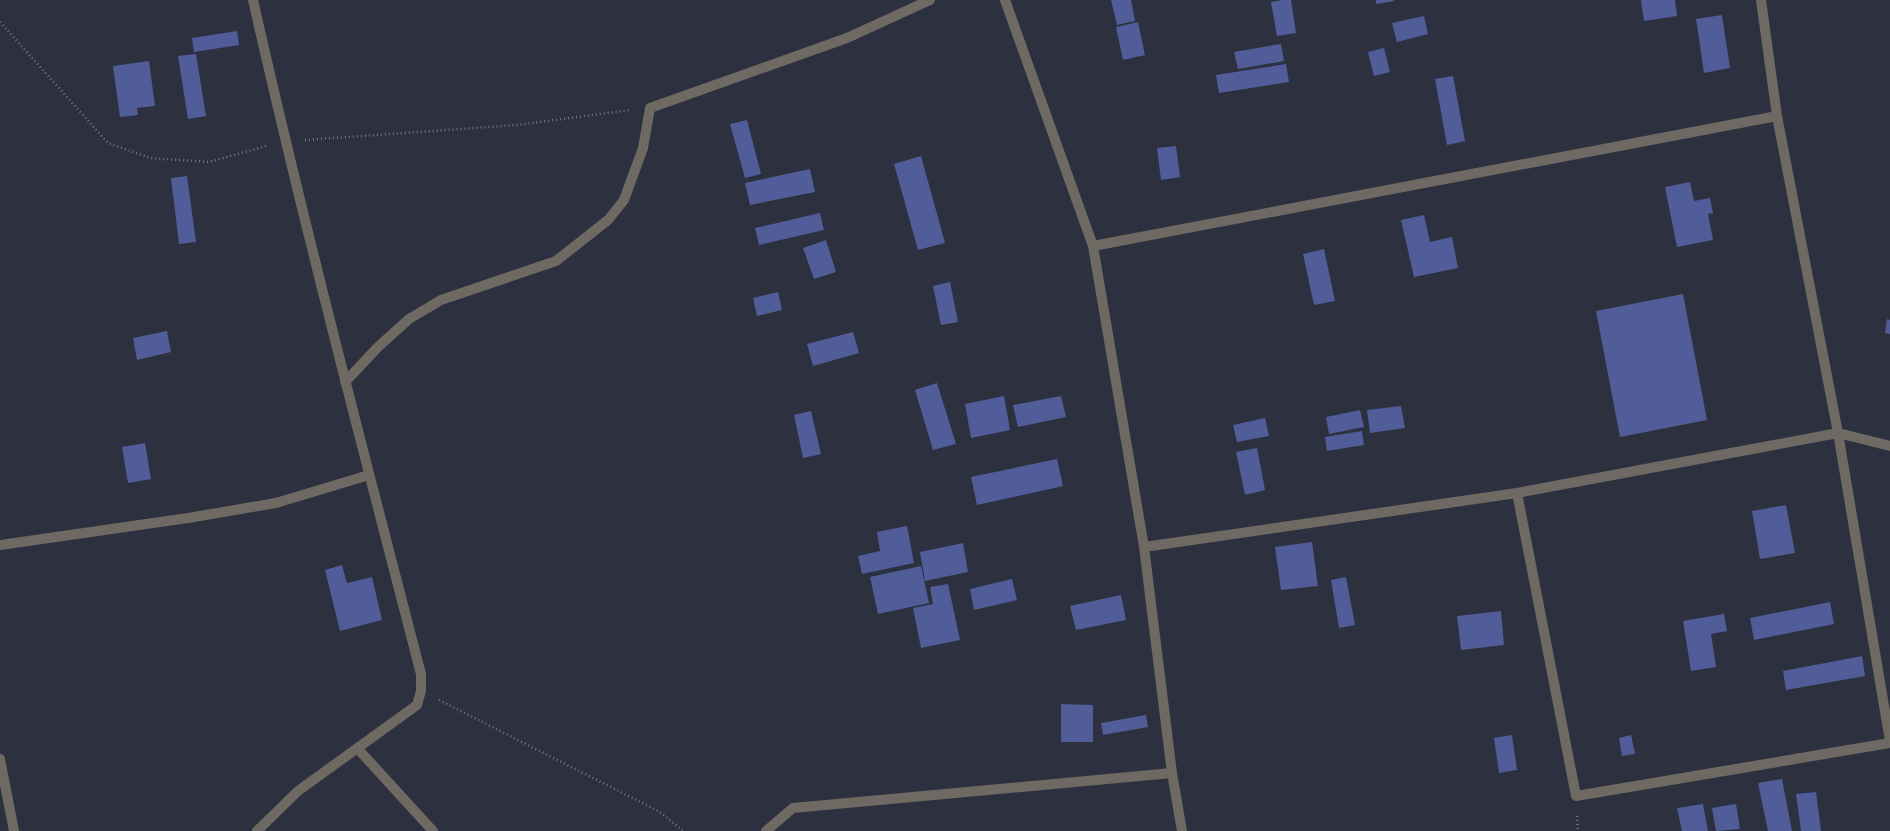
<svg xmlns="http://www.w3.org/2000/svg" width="1890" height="831" viewBox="0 0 1890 831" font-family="'Exo 2',sans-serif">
<rect width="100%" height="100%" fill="#2d303e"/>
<path fill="#515d98" d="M 1111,0 L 1131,0 L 1135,21 L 1117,25 Z
M 1282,0 L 1291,0 L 1296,33 L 1277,36 L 1271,2 Z
M 1376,0 L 1394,0 L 1394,1 L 1376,4 Z
M 1641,0 L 1675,0 L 1677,16 L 1644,21 Z
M 1722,15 L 1730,68 L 1704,73 L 1696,19 Z
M 1424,16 L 1428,34 L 1397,42 L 1392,23 Z
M 1138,22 L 1145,55 L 1123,60 L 1116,27 Z
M 237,31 L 239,45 L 194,52 L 192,38 Z
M 1281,44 L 1284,61 L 1238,69 L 1234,52 Z
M 1384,48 L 1390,72 L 1374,76 L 1368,52 Z
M 196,54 L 206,116 L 188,119 L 178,56 Z
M 149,61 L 155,106 L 137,108 L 138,115 L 120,117 L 113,66 Z
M 1286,64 L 1289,82 L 1219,93 L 1216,75 Z
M 1453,76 L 1465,141 L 1447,145 L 1435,79 Z
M 747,120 L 761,174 L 745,178 L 730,124 Z
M 1176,146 L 1180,177 L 1161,180 L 1157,148 Z
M 921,156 L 945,243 L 918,250 L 894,164 Z
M 810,169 L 815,192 L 750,205 L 745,183 Z
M 187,176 L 196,242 L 179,244 L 171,178 Z
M 1690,182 L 1694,201 L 1710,198 L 1713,213 L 1708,214 L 1713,240 L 1677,247 L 1665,187 Z
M 820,213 L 824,230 L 759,245 L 755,228 Z
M 1424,215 L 1430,242 L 1452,237 L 1458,268 L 1414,277 L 1401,220 Z
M 826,240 L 836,272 L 814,279 L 803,248 Z
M 1324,249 L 1335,301 L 1314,305 L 1303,254 Z
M 950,282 L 958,322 L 941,325 L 933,286 Z
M 778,292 L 782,310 L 757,316 L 753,298 Z
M 1683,294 L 1707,420 L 1620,437 L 1596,311 Z
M 1887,319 L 1890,320 L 1890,334 L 1885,333 Z
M 167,331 L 171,352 L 137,360 L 133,338 Z
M 853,332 L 859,353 L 813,366 L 807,344 Z
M 937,383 L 956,444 L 933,450 L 915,390 Z
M 1004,396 L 1010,430 L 971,438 L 965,404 Z
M 1061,396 L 1066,417 L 1018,427 L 1013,405 Z
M 1401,406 L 1405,428 L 1370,433 L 1367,410 Z
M 1360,410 L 1364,427 L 1329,434 L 1326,417 Z
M 811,411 L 821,454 L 803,458 L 794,415 Z
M 1265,418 L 1269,436 L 1237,442 L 1233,425 Z
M 1362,431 L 1364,445 L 1327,451 L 1325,437 Z
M 145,443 L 151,479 L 128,483 L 122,447 Z
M 1257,448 L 1265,490 L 1245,495 L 1236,452 Z
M 1057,459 L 1063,486 L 977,505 L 971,477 Z
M 1786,505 L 1795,553 L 1760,559 L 1752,511 Z
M 907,526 L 914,563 L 862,574 L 858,556 L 880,551 L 877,532 Z
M 1312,542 L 1318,586 L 1281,590 L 1275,547 Z
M 963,543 L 968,572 L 925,581 L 920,552 Z
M 342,565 L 347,583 L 372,577 L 382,620 L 340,631 L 325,570 Z
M 921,566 L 929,603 L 878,614 L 870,577 Z
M 1346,577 L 1355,625 L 1339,628 L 1331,580 Z
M 1012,579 L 1017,600 L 974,610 L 970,589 Z
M 948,584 L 960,640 L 921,648 L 913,608 L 933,604 L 930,587 Z
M 1121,595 L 1126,620 L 1076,630 L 1070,606 Z
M 1830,602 L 1834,624 L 1754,640 L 1750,618 Z
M 1501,611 L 1504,645 L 1461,650 L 1457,616 Z
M 1724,614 L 1727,631 L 1711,634 L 1716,667 L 1691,671 L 1683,621 Z
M 1862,656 L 1865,676 L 1786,690 L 1783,671 Z
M 1061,704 L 1093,705 L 1093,742 L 1061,742 Z
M 1146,715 L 1148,727 L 1103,735 L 1101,723 Z
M 1512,735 L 1517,770 L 1499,773 L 1494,738 Z
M 1631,735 L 1635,754 L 1622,756 L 1619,738 Z
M 1782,779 L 1792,831 L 1768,831 L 1758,783 Z
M 1816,792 L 1821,831 L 1801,831 L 1796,794 Z
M 1703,804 L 1708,831 L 1682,831 L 1677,808 Z
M 1736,804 L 1740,829 L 1716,831 L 1712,808 Z"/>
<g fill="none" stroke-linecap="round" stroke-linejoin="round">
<path stroke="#757884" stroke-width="2.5" stroke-dasharray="1 3" stroke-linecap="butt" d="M 0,22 L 108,143 L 150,158 L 209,162 L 266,146
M 305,140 L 517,125 L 630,110
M 439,700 L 660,812 L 683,831
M 1577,816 L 1578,831"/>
<path stroke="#6f6964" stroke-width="10" d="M 253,0 C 304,226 363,450 421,674 L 421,691 L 417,705 L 298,791 L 257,831
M 1005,0 L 1093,246 L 1144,547 L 1172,773 L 1182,831
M 1761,0 L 1777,116 L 1838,433 L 1890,741
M 1093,246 L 1777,116
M 345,382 L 378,347 L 409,319 L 441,300 L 556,261 L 608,220 L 624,200 L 643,148 L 650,108 L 847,38 L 930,0
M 1517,493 L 1576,796 L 1890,743
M 0,545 L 188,518 L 276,503 L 369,475
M 1144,547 L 1517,493 L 1838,433 L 1890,446
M 358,749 L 433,831
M 0,759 L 14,831
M 766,831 L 793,808 L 1172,773"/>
</g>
</svg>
